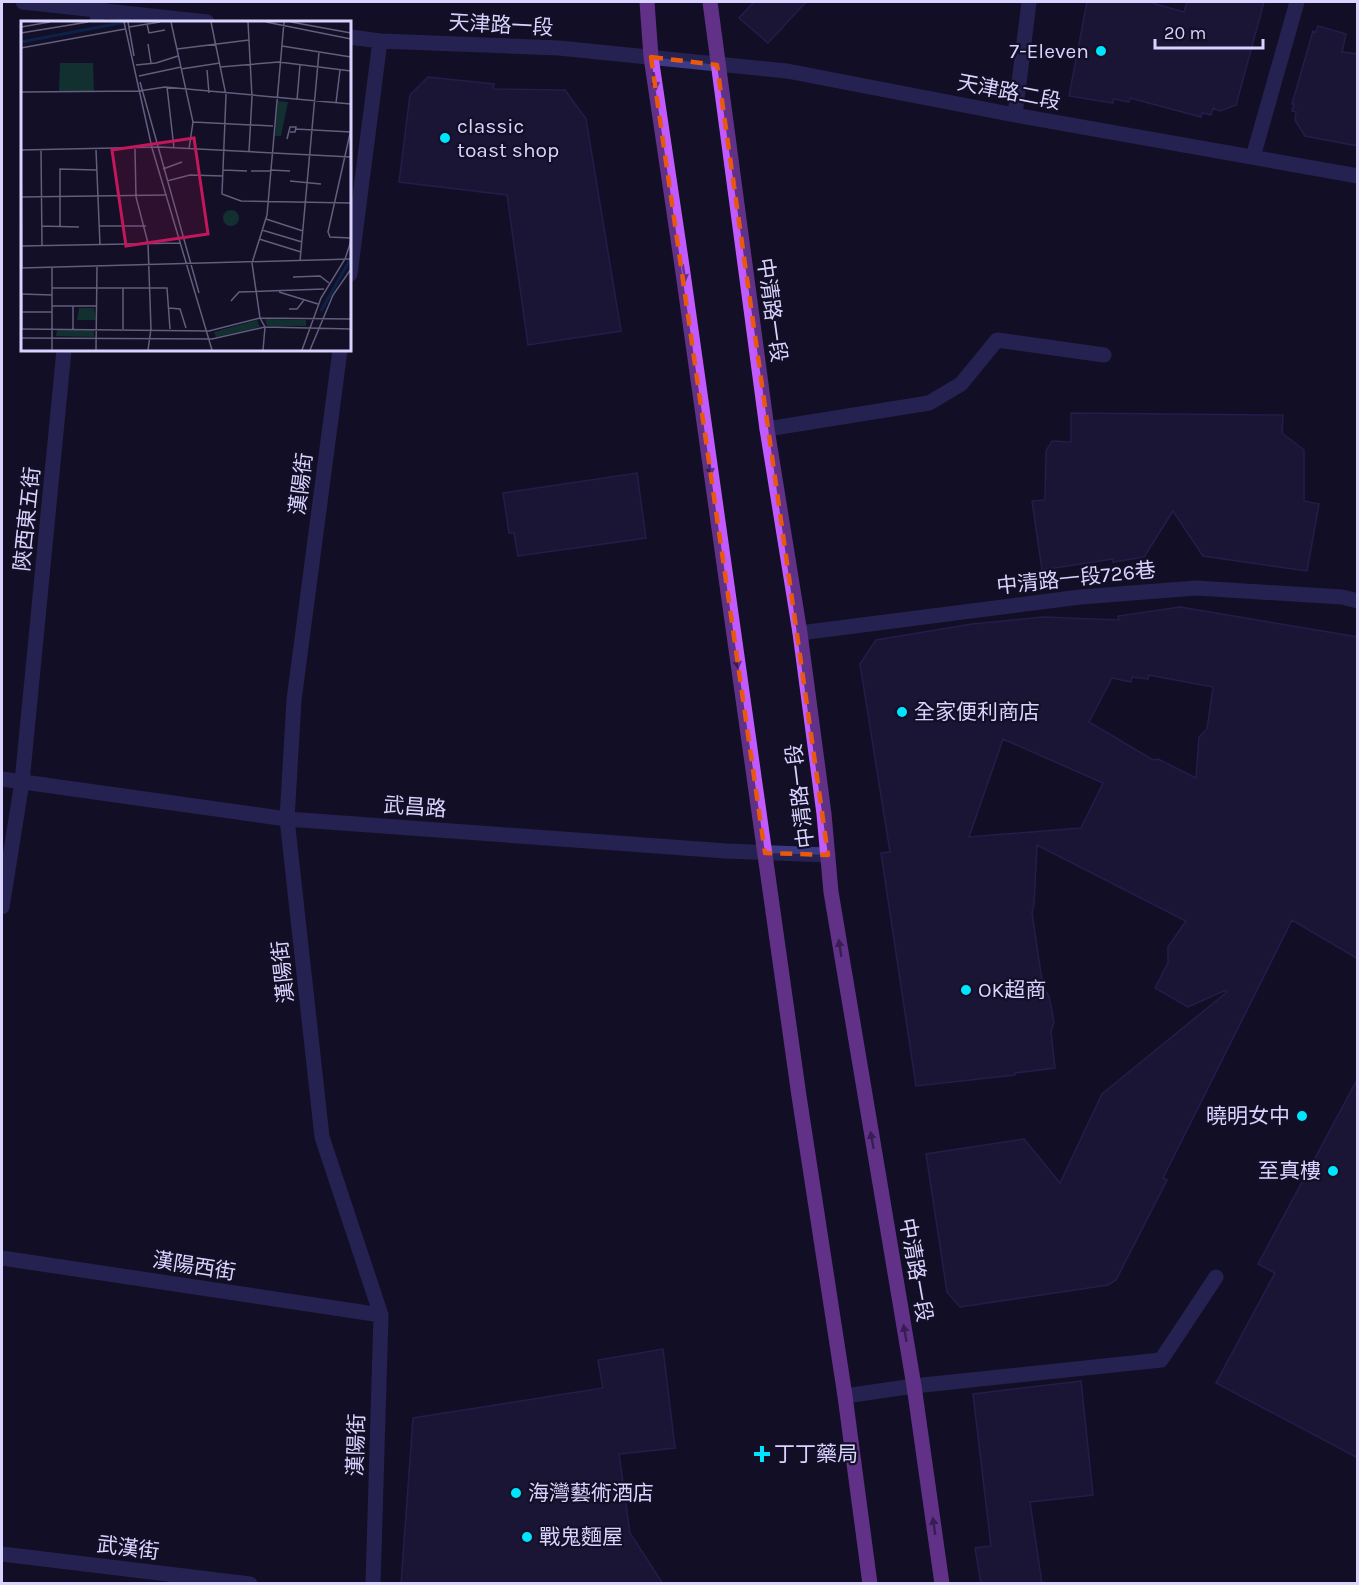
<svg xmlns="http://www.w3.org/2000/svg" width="1359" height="1585" viewBox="0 0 1359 1585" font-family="Karla,'Noto Sans TC',sans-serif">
<rect width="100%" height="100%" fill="#130f26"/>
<path fill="#241b47" stroke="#3b2d73" stroke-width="1.5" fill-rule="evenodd" d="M 754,2 L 806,2 L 768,43 L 739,18 Z
M 1087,2 L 1149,2 L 1184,12 L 1187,2 L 1264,2 L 1236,105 L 1220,111 L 1213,108 L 1211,115 L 1202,113 L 1201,117 L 1130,98 L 1129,102 L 1113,99 L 1113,103 L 1069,96 Z
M 1318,26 L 1346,34 L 1342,52 L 1358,54 L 1358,146 L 1305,136 L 1295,120 L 1296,112 L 1292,111 L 1294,104 L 1292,104 L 1313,31 L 1316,32 Z
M 428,77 L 494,84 L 493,89 L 565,90 L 586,119 L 621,331 L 528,345 L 507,195 L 399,182 L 410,95 Z
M 1071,413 L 1283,415 L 1282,433 L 1304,450 L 1304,501 L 1319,504 L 1307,571 L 1203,556 L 1173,511 L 1144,557 L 1113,562 L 1113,559 L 1042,570 L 1032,501 L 1045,500 L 1046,451 L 1052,441 L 1071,442 Z
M 637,473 L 646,538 L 518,556 L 514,533 L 509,533 L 503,493 Z
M 1180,607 L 1358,637 L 1358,959 L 1292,920 L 1163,1178 L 1167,1180 L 1116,1280 L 1108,1285 L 960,1307 L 947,1292 L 926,1154 L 1024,1139 L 1060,1183 L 1102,1094 L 1227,992 L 1226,990 L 1188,1007 L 1155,988 L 1168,963 L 1168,947 L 1186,921 L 1037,845 L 1034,905 L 1032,913 L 1043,987 L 1049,996 L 1054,1022 L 1051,1032 L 1055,1068 L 1015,1073 L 1015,1075 L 916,1086 L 881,853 L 890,852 L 860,664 L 876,640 L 972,624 L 1043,617 L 1119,620 L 1118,616 ZM 1149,675 L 1213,687 L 1207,729 L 1199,737 L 1196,778 L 1158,759 L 1153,760 L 1089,722 L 1112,678 L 1131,682 L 1132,677 L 1148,679 ZM 1003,739 L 1103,783 L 1081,828 L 969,837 Z
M 1358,1078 L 1358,1458 L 1216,1383 L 1275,1273 L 1258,1264 Z
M 663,1349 L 675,1448 L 619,1454 L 630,1533 L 663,1584 L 401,1584 L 413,1418 L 603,1388 L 598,1360 Z
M 1081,1381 L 1093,1495 L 1030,1502 L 1042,1584 L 981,1584 L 975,1548 L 991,1546 L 973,1394 Z"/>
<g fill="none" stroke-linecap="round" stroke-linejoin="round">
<path stroke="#3d3a85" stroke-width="15" d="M 97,22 L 99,2
M 2,907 L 22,782 L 64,350
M 845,1396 L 914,1386 L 1161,1360 L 1216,1277"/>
<path stroke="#3d3a85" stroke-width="15" d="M 23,2 L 207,22
M 350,37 L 380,41 L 559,48 L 787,71 L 1015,115 L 1358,176
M 1015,115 L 1029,2
M 1253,157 L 1297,2
M 350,274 L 380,41
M 340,350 L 294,700 L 287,819 L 322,1137 L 381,1315 L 373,1584
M 767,429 L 929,403 L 961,384 L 997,340 L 1104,355
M 800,633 L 1080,597 L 1196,588 L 1342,597 L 1358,601
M 2,779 L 287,819 L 726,851 L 828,855
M 2,1258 L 381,1315
M 2,1554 L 250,1584"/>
<path stroke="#c25bff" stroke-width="15" d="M 647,2 L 651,57 L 682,266 L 799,1096 L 845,1396 L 870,1584
M 710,2 L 767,429 L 800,633 L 824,814 L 831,892 L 914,1386 L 942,1584"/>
</g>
<defs><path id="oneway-solid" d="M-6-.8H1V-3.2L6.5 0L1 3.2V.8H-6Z" transform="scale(1.5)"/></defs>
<g fill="#623188">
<use href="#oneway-solid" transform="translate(655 81) rotate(81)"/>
<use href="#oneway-solid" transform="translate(684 273) rotate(82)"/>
<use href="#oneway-solid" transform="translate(710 467) rotate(82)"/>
<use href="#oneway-solid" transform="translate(737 660) rotate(82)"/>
<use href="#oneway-solid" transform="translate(840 948) rotate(-99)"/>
<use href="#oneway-solid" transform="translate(872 1140) rotate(-100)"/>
<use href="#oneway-solid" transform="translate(905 1333) rotate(-100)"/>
<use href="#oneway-solid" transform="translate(934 1526) rotate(-98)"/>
</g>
<path d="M0 0H1359V1585H0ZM 651,57 L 717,65 L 828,855 L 765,853 Z" fill="#130f26" fill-opacity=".55" fill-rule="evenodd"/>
<path fill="none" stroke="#e8590c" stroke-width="4.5" stroke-dasharray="12 8" stroke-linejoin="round" d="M 651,57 L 717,65 L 828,855 L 765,853 Z"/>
<g fill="#00e5ff" stroke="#130f26" stroke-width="2">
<circle cx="1101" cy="51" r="6"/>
<circle cx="445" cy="138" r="6"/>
<circle cx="902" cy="712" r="6"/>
<circle cx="966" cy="990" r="6"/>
<circle cx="1302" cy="1116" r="6"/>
<circle cx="1333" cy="1171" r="6"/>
<path d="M759 1445h6v6h6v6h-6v6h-6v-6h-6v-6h6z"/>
<circle cx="516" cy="1493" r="6"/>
<circle cx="527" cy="1537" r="6"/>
</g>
<g text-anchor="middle" stroke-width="4.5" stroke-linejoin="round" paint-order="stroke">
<g font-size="21" fill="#d9d4ff" stroke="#130f26">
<text transform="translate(501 25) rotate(3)" y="7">天津路一段</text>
<text transform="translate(1009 92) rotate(11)" y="7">天津路二段</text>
<text transform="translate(772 310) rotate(82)" y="7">中清路一段</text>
<text transform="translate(301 484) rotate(-83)" y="7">漢陽街</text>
<text transform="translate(27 519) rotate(-84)" y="7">陝西東五街</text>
<text transform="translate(1076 578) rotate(-6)" y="7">中清路一段726巷</text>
<text transform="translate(800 796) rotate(-97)" y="7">中清路一段</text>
<text transform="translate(415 807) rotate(4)" y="7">武昌路</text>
<text transform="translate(283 972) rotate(-96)" y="7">漢陽街</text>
<text transform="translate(194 1266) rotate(9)" y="7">漢陽西街</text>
<text transform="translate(916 1270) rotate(80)" y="7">中清路一段</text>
<text transform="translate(356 1445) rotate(-88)" y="7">漢陽街</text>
<text transform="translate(128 1548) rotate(7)" y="7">武漢街</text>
</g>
<g font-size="21" fill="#d9d4ff" stroke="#130f26" text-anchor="start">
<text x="1089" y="58" text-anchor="end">7-Eleven</text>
<text x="457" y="133">classic<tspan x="457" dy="24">toast shop</tspan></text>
<text x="914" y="719">全家便利商店</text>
<text x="978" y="997">OK超商</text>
<text x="1290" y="1123" text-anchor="end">曉明女中</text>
<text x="1321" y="1178" text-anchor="end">至真樓</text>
<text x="774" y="1461">丁丁藥局</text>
<text x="528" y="1500">海灣藝術酒店</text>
<text x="539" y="1544">戰鬼麵屋</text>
</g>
</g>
<g transform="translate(21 21)">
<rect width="330" height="330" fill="#130f26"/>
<path d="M 39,42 L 72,42 L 73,70 L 38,70 ZM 257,80 L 267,81 L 260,115 L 254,115 ZM202 197a8 8 0 1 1 16 0a8 8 0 1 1-16 0ZM 73,287 L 75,299 L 56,299 L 58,287 ZM 244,298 L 285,299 L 285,305 L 246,305 ZM 236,299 L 239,306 L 195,316 L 193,311 ZM 36,309 L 73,309 L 73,316 L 35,315 Z" fill="#12302f"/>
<path fill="none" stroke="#0c2248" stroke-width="3" d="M 0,21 L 105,1M 300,290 L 330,237"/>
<path fill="none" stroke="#625e7d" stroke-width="1.5" d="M 103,1 L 131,127 L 191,329M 107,1 L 113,35M 150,1 L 172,101 L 168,128M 190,1 L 205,74 L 201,173 L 220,180 L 330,182M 227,1 L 231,76 L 228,130M 245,1 L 330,18M 270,1 L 330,12M 126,3 L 128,12 L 144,9M 0,6 L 29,1M 108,6 L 139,1M 0,12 L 67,1M 127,23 L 130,42M 261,25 L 330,36M 0,27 L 104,8M 156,28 L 228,19M 135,42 L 157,35M 115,44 L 135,42M 199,46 L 258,41 L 330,50M 160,48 L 199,42M 186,49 L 188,72M 118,55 L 160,46M 119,61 L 178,272M 146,66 L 153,127M 0,71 L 118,70 L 144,66 L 330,83M 276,79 L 279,44M 315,82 L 319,49M 172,101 L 252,105M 274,108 L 330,111M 330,108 L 307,211 L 309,216 L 330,217M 266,118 L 269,106 L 275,106 L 274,111 L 269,111M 0,123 L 1,247M 114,128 L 115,176 L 127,222 L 130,308 L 127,329M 0,129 L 139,126 L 330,136M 20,129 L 21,225M 75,129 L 79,224M 142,148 L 161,141M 202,149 L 226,150M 249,149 L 269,150M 230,150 L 249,150M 146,160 L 169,154 L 202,155M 269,160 L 300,163M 0,176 L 146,174M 245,198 L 282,210M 21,205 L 58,206M 39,205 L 39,148 L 76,149M 78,205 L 125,205M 241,209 L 281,221M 238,218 L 280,231M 1,225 L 159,222M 279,240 L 298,31M 0,247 L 330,238M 272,256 L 299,255 L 308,262M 31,267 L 146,267 L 149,308M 102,267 L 102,308M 258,271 L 297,283M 0,273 L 31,274M 210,280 L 218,271 L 303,268M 31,285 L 75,285M 52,285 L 52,308M 148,287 L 159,288 L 165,307M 268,288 L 276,288 L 283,279M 0,291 L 31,291M 0,308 L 188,310 L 239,297 L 330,298M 1,308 L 1,273M 0,317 L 191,318 L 244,306 L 330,308M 31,329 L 31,247M 75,329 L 76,245M 242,329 L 244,306 L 239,297 L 231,242 L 246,194 L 263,1M 281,329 L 300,277 L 324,238 L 330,220M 289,329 L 312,274 L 330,248"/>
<path fill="#c2185b" fill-opacity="0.15" stroke="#c2185b" stroke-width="3" d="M 173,117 L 187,213 L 105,225 L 91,129 Z"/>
<rect width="330" height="330" fill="none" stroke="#d9d4ff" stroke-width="3"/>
</g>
<rect width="1359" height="1585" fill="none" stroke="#d9d4ff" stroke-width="6"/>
<path d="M1155 39v9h108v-9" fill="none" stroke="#d9d4ff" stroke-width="3"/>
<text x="1164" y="39" font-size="18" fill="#d9d4ff" stroke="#130f26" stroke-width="4.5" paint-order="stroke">20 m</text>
</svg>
